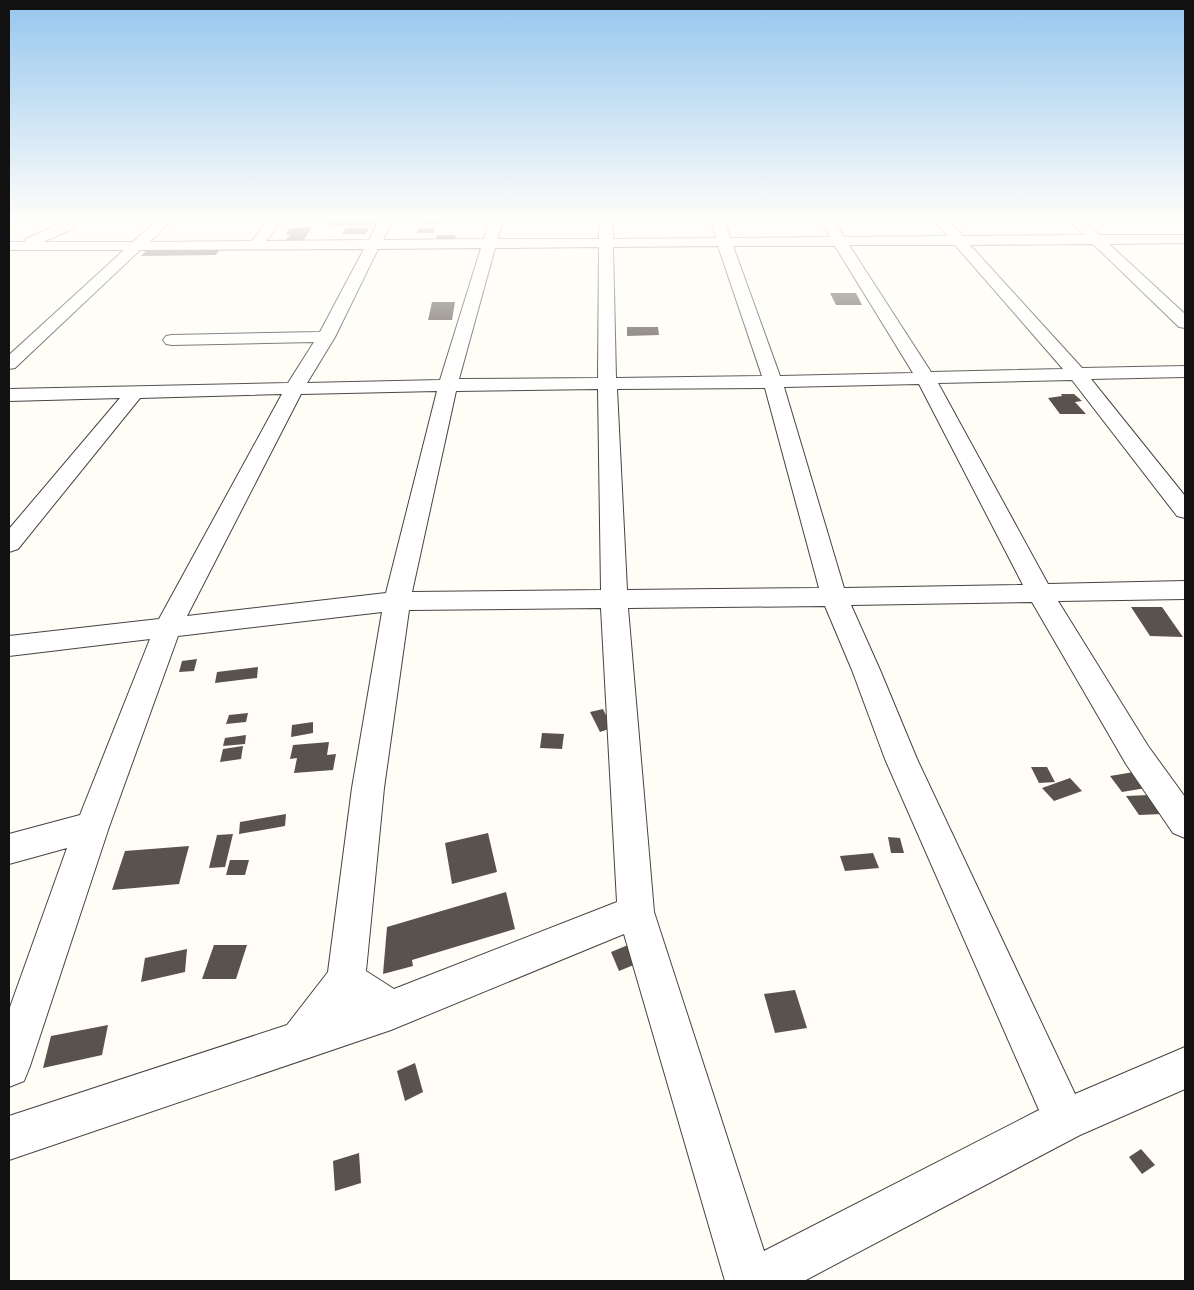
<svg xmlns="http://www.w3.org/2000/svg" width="1194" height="1290" viewBox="0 0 1194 1290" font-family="'Crimson Pro',serif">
<rect width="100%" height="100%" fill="#fffdf5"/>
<path fill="#5a524d" d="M 333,218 L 383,218 L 379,225 L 329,225 Z
M 424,218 L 439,218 L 437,224 L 422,224 Z
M 451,219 L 477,219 L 476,222 L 454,222 Z
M 312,227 L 303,241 L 285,241 L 290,235 L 286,234 L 290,228 Z
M 346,228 L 369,228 L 366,234 L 342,234 Z
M 435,228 L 434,233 L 417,233 L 418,229 Z
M 437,235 L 456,235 L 454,241 L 435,241 Z
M 220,249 L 216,255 L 141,256 L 147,250 Z
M 830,293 L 856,293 L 862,305 L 836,305 Z
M 432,302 L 455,302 L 452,320 L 428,320 Z
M 627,327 L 658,327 L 659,335 L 627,336 Z
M 1061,394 L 1074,394 L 1082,401 L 1075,402 L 1086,414 L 1060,414 L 1048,398 L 1062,396 Z
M 1131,607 L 1162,607 L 1183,637 L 1150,636 Z
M 197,659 L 194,671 L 179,672 L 182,661 Z
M 258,667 L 257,678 L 215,683 L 217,672 Z
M 603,709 L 612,728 L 600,732 L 590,712 Z
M 248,713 L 246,722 L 226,724 L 229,715 Z
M 313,722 L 313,733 L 291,737 L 292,725 Z
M 542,733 L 564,734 L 562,749 L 540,748 Z
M 246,735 L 245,744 L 223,746 L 225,738 Z
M 329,742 L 327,755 L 336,754 L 333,770 L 294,773 L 297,758 L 290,759 L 293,745 Z
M 243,746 L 241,759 L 220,762 L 223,749 Z
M 1031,767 L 1047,767 L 1055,782 L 1039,783 Z
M 1134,772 L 1146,788 L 1122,792 L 1110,776 Z
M 1070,778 L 1082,791 L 1054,801 L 1042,788 Z
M 1149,795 L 1162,814 L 1139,815 L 1126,796 Z
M 286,814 L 285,826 L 239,834 L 240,822 Z
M 488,833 L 497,872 L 452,884 L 445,843 Z
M 233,834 L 225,867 L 209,868 L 217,835 Z
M 888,837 L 900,838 L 904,853 L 891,853 Z
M 189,846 L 179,884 L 112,890 L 125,851 Z
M 873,853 L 879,868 L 845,871 L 840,856 Z
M 230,860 L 249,860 L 245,875 L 226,875 Z
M 506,892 L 515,929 L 412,960 L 413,966 L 383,974 L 387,927 Z
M 214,945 L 247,945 L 236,979 L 202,979 Z
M 628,945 L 636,964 L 619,971 L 611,952 Z
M 187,949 L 185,972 L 141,982 L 145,958 Z
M 795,990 L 807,1028 L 775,1033 L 764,994 Z
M 108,1025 L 102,1055 L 43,1068 L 51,1036 Z
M 415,1063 L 423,1092 L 405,1101 L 397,1071 Z
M 1141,1149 L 1155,1165 L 1142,1174 L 1129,1157 Z
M 359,1153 L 361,1183 L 335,1191 L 333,1161 Z"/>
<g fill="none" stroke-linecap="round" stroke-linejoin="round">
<defs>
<path id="minor" d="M 64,218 L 78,218 L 72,229 L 43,242 L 133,242 L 159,218 L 174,218 L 150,242 L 252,241 L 270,218 L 284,218 L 266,241 L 369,240 L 380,218 L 394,218 L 383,240 L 484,239 L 490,218 L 504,218 L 498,239 L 599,239 L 599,218 L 613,218 L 613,239 L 716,238 L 711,218 L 725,218 L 730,238 L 830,237 L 820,218 L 834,218 L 844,237 L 948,236 L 932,218 L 946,218 L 963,236 L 1085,235 L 1067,218 L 1082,218 L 1100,235 L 1185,235 L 1185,243 L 1109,244 L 1185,314 L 1185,328 L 1179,327 L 1093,244 L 970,245 L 1082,368 L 1185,366 L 1185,377 L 1091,379 L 1185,496 L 1185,518 L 1177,516 L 1072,380 L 938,383 L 1048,584 L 1185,581 L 1185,599 L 1058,601 L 1148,746 L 1185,797 L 1185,838 L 1173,833 L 1126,764 L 1032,602 L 851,605 L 880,670 L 917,759 L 1075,1094 L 1185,1047 L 1185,1089 L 1080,1135 L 804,1281 L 725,1281 L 624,934 L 391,1030 L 9,1160 L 9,1116 L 287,1025 L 328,972 L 352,788 L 382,612 L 178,636 L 109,827 L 30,1066 L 24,1081 L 9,1087 L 9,1010 L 67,848 L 9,864 L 9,834 L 80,815 L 150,639 L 9,656 L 9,636 L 159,619 L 282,394 L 140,398 L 18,549 L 9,552 L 9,529 L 120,398 L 9,401 L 9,389 L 288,383 L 314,342 L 172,345 L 166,344 L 163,340 L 166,336 L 172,335 L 320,332 L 364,249 L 140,250 L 15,368 L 9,369 L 9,355 L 124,250 L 9,250 L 9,242 L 24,242 L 26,239 L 62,223 ZM 849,245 L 955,245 L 1063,369 L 931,372 ZM 718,246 L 762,376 L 616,378 L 613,247 ZM 733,246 L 835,246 L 913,373 L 780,376 ZM 599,247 L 598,378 L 459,379 L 495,248 ZM 481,248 L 440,380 L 307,383 L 335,337 L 378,249 ZM 919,384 L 1023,585 L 844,588 L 784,387 ZM 765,388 L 819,588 L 627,590 L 617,389 ZM 598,389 L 601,590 L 412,592 L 456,391 ZM 437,391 L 386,593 L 187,616 L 301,394 ZM 825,606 L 852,670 L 885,759 L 1039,1110 L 764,1251 L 654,912 L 628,608 ZM 601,608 L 617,902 L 394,989 L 366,971 L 384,788 L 409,610 Z"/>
</defs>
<use href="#minor" stroke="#444" stroke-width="2"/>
<use href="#minor" fill="#fff" fill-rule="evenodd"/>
</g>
<linearGradient id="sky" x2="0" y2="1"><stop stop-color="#95c6ee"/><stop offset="0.55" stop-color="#fffefa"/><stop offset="1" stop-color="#fffefa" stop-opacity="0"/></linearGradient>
<rect width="1194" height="399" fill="url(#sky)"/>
<rect width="1194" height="1290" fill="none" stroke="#111111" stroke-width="20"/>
</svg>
